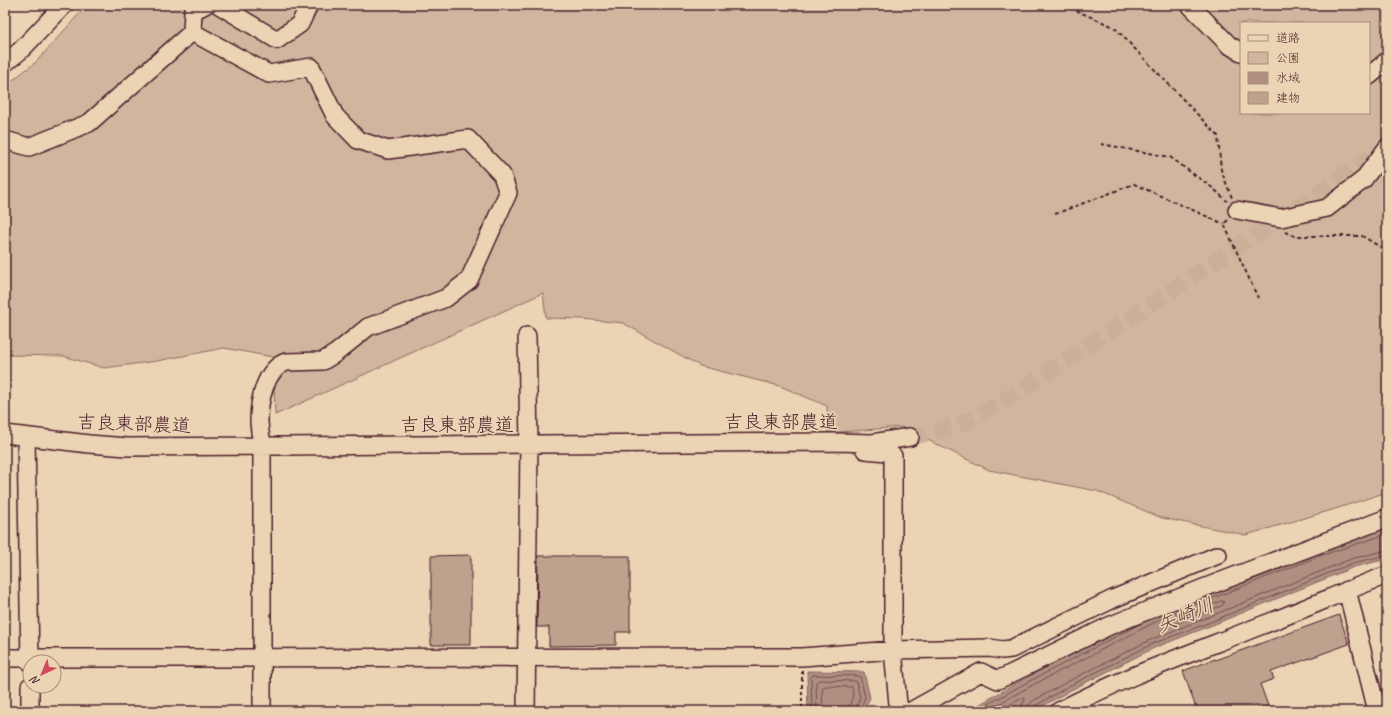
<svg xmlns="http://www.w3.org/2000/svg" width="1392" height="716" viewBox="0 0 1392 716" font-family="Caveat,'Klee One',sans-serif">
<rect width="100%" height="100%" fill="#ebd4b4"/>
<filter id="ink" filterUnits="userSpaceOnUse"><feTurbulence type="fractalNoise" baseFrequency=".025" numOctaves="2"/><feDisplacementMap in="SourceGraphic" scale="8" xChannelSelector="R" yChannelSelector="G"/><feConvolveMatrix kernelMatrix="1 2 1 2 8 2 1 2 1" color-interpolation-filters="sRGB"/></filter>
<g filter="url(#ink)">
<path fill="#d0b69e" stroke="#8d6a64" fill-rule="evenodd" d="M 87,5 L 1387,5 L 1387,492 L 1332,510 L 1246,535 L 1162,518 L 1097,491 L 989,470 L 901,427 L 828,433 L 827,406 L 780,386 L 700,366 L 623,323 L 583,319 L 546,318 L 543,293 L 275,415 L 273,357 L 224,348 L 157,361 L 104,368 L 63,356 L 5,355 L 5,86 L 36,62 ZM 1241,23 L 1369,23 L 1369,113 L 1241,113 Z"/>
<path fill="#ae8f80" stroke="#86625e" d="M 1387,524 L 1387,559 L 1354,567 L 1210,626 L 1154,648 L 1071,690 L 1034,711 L 968,711 L 1022,680 L 1163,607 Z
M 807,671 L 864,672 L 870,698 L 863,711 L 808,711 Z"/>
<g fill="none" stroke-linecap="round" stroke-linejoin="round">
<path stroke="#724c4d" stroke-width="1" d="M 1222,601 L 1224,602 L 1223,605 L 1170,626 L 1167,625 L 1170,621 Z
M 812,711 L 811,677 L 813,675 L 860,676 L 865,697 L 860,711
M 817,711 L 816,682 L 818,680 L 856,681 L 860,697 L 855,711
M 823,711 L 822,688 L 825,686 L 852,687 C 855,698 849,701 849,711
M 976,711 L 1024,684 L 1142,623
M 986,711 L 1027,688 L 1167,616 L 1323,555 L 1387,534
M 999,711 L 1024,697 L 1025,700 L 1022,705 L 1022,711
M 1028,711 L 1029,705 L 1033,701 L 1067,682 L 1150,640 L 1206,618 L 1351,559 L 1387,550
M 1033,711 L 1035,706 L 1069,686 L 1152,644 L 1208,623 L 1353,563 L 1387,555"/>
</g>
<path fill="#bea28e" stroke="#4a1f2b" d="M 471,555 L 471,645 L 431,645 L 431,556 Z
M 538,556 L 630,556 L 630,632 L 616,632 L 616,645 L 549,646 L 549,627 L 537,627 Z
M 1339,615 L 1349,644 L 1271,672 L 1274,679 L 1260,684 L 1270,711 L 1197,711 L 1183,671 L 1215,659 L 1215,660 Z"/>
<g fill="none" stroke-linecap="round" stroke-linejoin="round">
<path stroke="#cbb099" stroke-width="17" stroke-dasharray="17 8" stroke-linecap="butt" d="M 910,437 L 954,427 L 977,416 L 1015,394 L 1386,148"/>
<defs>
<path id="minor" d="M 205,5 L 193,11 L 192,32 L 269,74 L 311,67 L 335,116 L 358,140 L 388,150 L 468,139 L 502,175 L 508,193 L 469,280 L 446,298 L 368,327 L 336,353 L 323,361 L 286,362 C 265,369 259,401 259,420 C 259,428 261,437 262,445 L 262,711
M 219,5 L 277,40 L 300,24 L 309,5
M 1190,5 L 1229,45 L 1241,52
M 5,63 L 20,51 L 64,5
M 1369,76 L 1387,61
M 5,140 L 29,147 L 89,123 L 192,32
M 1237,210 L 1281,218 L 1327,208 L 1363,180 L 1387,148
M 5,434 L 89,444 L 127,447 L 835,442 L 872,443 L 910,437
M 26,437 L 30,662
M 865,450 L 887,452 L 893,456 L 893,650 L 898,704 L 902,711
M 1347,590 L 1377,711
M 5,658 L 802,657 L 893,650 L 990,648 L 1002,650 L 1011,649 L 1113,599 L 1218,555
M 30,686 L 30,711
M 526,711 L 529,444 L 527,336
M 911,711 L 981,672 L 998,680 L 1109,626 L 1206,587 L 1387,518
M 1059,711 C 1123,677 1192,653 1260,626 C 1303,610 1344,591 1387,575"/>
</defs>
<use href="#minor" stroke="#4a1f2b" stroke-width="20"/>
<path stroke="#4a1f2b" stroke-width="2" stroke-dasharray="4 3" stroke-linecap="butt" d="M 1063,5 L 1114,27 L 1218,136 L 1221,170 L 1232,198
M 1101,144 L 1170,157 L 1214,189 L 1227,201
M 1055,214 L 1134,184 L 1224,224
M 1228,220 L 1224,224 L 1258,298
M 1285,232 L 1295,236 L 1362,236 L 1387,251
M 802,670 L 802,711"/>
<use href="#minor" stroke="#ebd4b4" stroke-width="17"/>
</g>
</g>
<g text-anchor="middle" stroke-width="3.5" stroke-linejoin="round" paint-order="stroke">
<g font-size="19" fill="#4a1f2b" stroke="#ebd4b4">
<text x="781" y="428">吉良東部農道</text>
<text transform="translate(134 423) rotate(2)" y="7">吉良東部農道</text>
<text x="457" y="431">吉良東部農道</text>
</g>
<g font-size="20" font-style="italic" fill="#633b40" stroke="#ebd4b4">
<text transform="translate(1185 615) rotate(-23)" y="7">矢崎川</text>
</g>
</g>
<rect width="1392" height="716" fill="none" stroke="#ebd4b4" stroke-width="20"/>
<rect x="10" y="10" width="1372" height="696" fill="none" stroke="#4a1f2b" stroke-width="1.5" filter="url(#ink)"/>
<rect x="1240" y="22" width="130" height="92" fill="#ebd4b4" stroke="#ab8c7d"/>
<rect x="1248" y="35" width="20" height="6" fill="#ebd4b4" stroke="#ab8c7d"/>
<text x="1276" y="42" font-size="12" fill="#4a1f2b">道路</text>
<rect x="1248" y="52" width="20" height="12" fill="#d0b69e" stroke="#ab8c7d"/>
<text x="1276" y="62" font-size="12" fill="#4a1f2b">公園</text>
<rect x="1248" y="72" width="20" height="12" fill="#ae8f80" stroke="#ab8c7d"/>
<text x="1276" y="82" font-size="12" fill="#4a1f2b">水域</text>
<rect x="1248" y="92" width="20" height="12" fill="#bea28e" stroke="#ab8c7d"/>
<text x="1276" y="102" font-size="12" fill="#4a1f2b">建物</text>
<g transform="translate(42 674) rotate(224)"><circle r="19" fill="#ebd4b4" stroke="#ab8c7d"/>
<path d="M0-3L7 15L0 10L-7 15Z" fill="#d1495b"/>
<text y="-6" font-size="11" font-weight="bold" text-anchor="middle" fill="#4a1f2b">N</text>
</g>
</svg>
